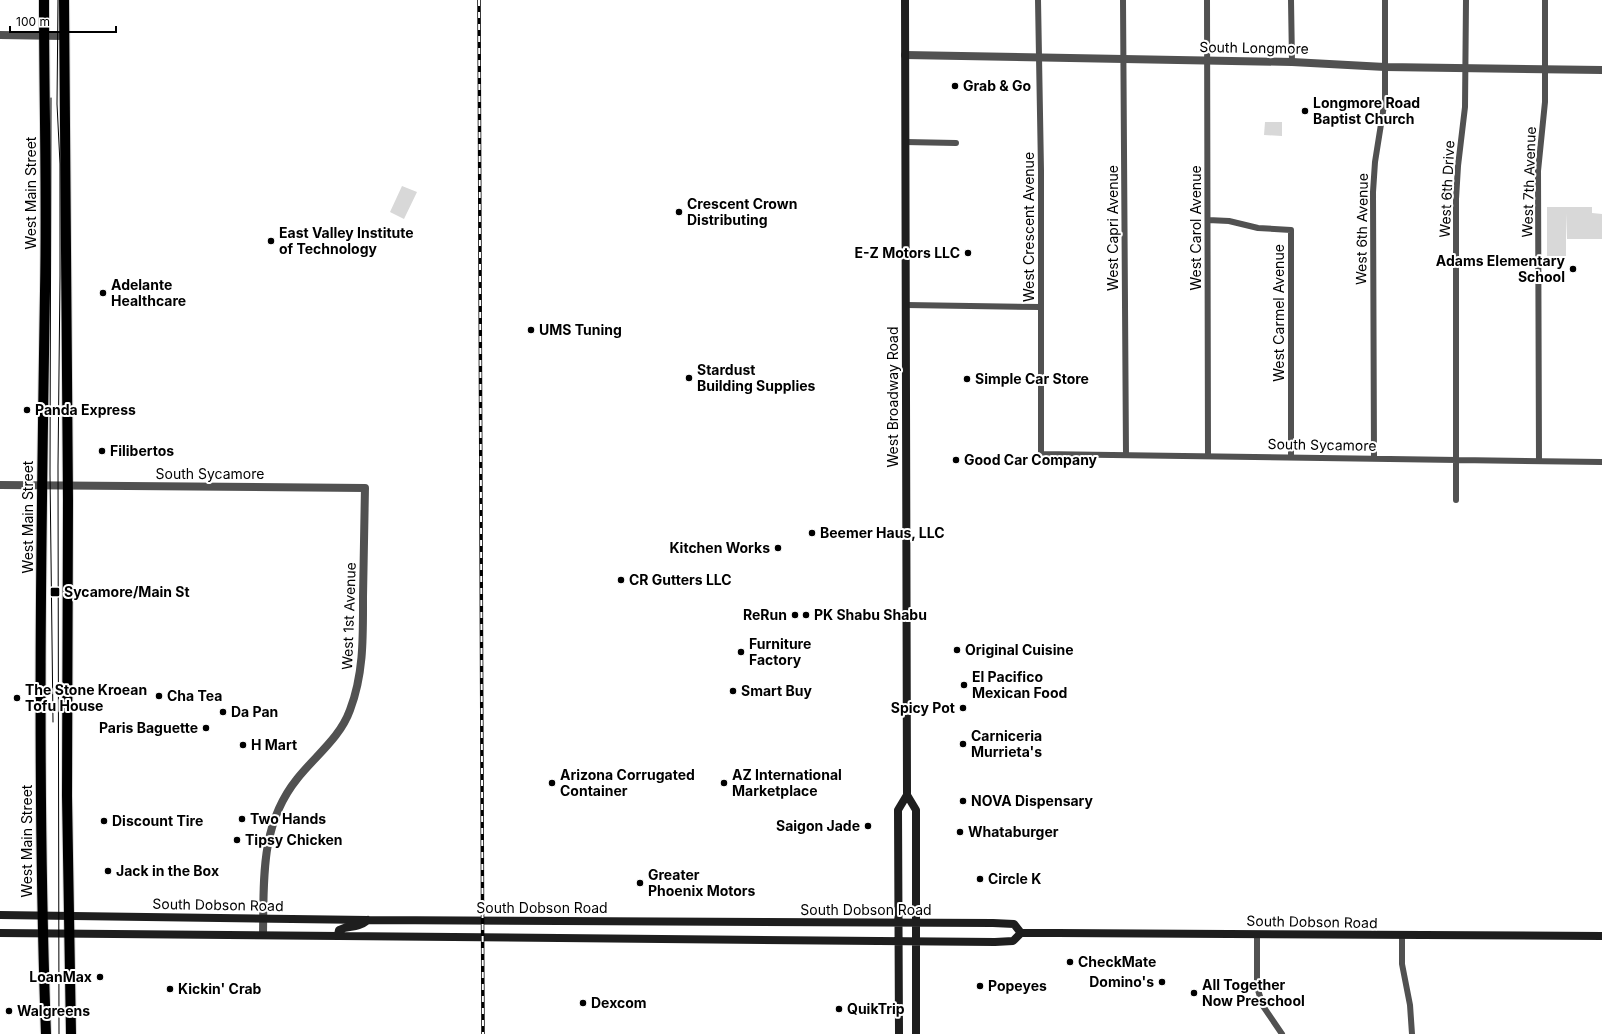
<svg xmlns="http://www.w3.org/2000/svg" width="1602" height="1034" viewBox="0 0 1602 1034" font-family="Inter,sans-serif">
<rect width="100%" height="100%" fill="#fff"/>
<path fill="#d8d8d8" d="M 1265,122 L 1282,122 L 1282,136 L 1264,135 Z
M 402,186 L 417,192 L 404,219 L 390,212 Z
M 1547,207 L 1592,207 L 1592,213 L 1602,214 L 1602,239 L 1567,239 L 1566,213 L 1566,256 L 1547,256 Z"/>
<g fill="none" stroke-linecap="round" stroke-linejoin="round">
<defs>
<path id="primary" d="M 44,0 C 44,97 47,194 45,291 C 41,539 37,786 46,1034
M 64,0 L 68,500 L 67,796 L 71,1034"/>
</defs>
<use href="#primary" stroke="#dbdbdb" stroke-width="12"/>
<path stroke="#515151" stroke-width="6" d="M 1038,0 L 1041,170 L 1041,454 L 1602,462
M 1123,0 L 1126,455
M 1207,0 L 1208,456
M 1291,0 L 1292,62
M 905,142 L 956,143
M 1208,220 L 1229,221 L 1258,228 L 1291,230 L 1291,457
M 906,305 L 1041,307
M 1374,459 L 1373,192 L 1375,162 L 1385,99 L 1385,0
M 1539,461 L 1538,171 L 1545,102 L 1545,0
M 1456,500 L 1456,199 L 1458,166 L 1465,107 L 1466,0
M 1257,934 L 1257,987 L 1263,1006 L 1282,1034
M 1402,936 L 1402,964 L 1410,1005 L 1412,1034"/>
<path stroke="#515151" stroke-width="8" d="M 0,35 L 64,36
M 905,55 L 1292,62 L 1385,67 L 1602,70
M 0,485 L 365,488 C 364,524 364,560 363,597 C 363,636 364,673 350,710 C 340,738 315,756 297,779 C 260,825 264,879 263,934"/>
<path stroke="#1e1e1e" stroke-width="8" d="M 907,795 L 916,810 L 916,1034
M 0,915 L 368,920 L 993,923 L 1014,924 L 1021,933
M 0,933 L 995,942 L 1013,941 L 1021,933 L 1057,933 L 1602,936
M 338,935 L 339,930 C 351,924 355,930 368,920
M 899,1034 L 898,810 L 907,795 L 905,0"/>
<use href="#primary" stroke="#000" stroke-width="10"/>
<path stroke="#000" stroke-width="1" d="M 58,0 L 57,104 L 60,164 L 60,276 L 58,466 L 59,1034
M 51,98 L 50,474 L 53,722"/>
<defs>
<path id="rail" d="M 479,0 L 483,1034"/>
</defs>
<use href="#rail" stroke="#000" stroke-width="3.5"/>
<use href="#rail" stroke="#fff" stroke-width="2" stroke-dasharray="6" stroke-linecap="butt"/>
</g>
<g fill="#000" stroke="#fff" stroke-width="1.5">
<circle cx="955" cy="86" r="4"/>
<circle cx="1305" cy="111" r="4"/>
<circle cx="679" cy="212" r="4"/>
<circle cx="271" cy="241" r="4"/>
<circle cx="968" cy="253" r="4"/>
<circle cx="1573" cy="269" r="4"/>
<circle cx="103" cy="293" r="4"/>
<circle cx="531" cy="330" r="4"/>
<circle cx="689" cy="378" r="4"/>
<circle cx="967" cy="379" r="4"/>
<circle cx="27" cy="410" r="4"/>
<circle cx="102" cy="451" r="4"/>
<circle cx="956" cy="460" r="4"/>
<circle cx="812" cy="533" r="4"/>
<circle cx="778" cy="548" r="4"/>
<circle cx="621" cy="580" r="4"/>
<rect x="50" y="587" width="10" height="10" rx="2"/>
<circle cx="795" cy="615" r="4"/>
<circle cx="806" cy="615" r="4"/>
<circle cx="957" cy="650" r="4"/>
<circle cx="741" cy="652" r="4"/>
<circle cx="964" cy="685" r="4"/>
<circle cx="733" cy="691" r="4"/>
<circle cx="159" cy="696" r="4"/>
<circle cx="17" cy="698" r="4"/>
<circle cx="963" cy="708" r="4"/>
<circle cx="223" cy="712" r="4"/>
<circle cx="206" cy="728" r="4"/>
<circle cx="963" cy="744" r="4"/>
<circle cx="243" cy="745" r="4"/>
<circle cx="552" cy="783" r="4"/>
<circle cx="724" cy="783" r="4"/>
<circle cx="963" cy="801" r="4"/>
<circle cx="242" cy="819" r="4"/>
<circle cx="104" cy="821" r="4"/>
<circle cx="868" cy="826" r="4"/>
<circle cx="960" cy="832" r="4"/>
<circle cx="237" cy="840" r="4"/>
<circle cx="108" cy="871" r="4"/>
<circle cx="980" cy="879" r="4"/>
<circle cx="640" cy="883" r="4"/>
<circle cx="1070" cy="962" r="4"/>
<circle cx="100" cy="977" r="4"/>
<circle cx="1162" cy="982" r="4"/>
<circle cx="980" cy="986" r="4"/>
<circle cx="170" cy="989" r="4"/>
<circle cx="1194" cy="993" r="4"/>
<circle cx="583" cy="1003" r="4"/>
<circle cx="839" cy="1009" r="4"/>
<circle cx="9" cy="1011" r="4"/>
</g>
<g text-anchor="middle" stroke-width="4" stroke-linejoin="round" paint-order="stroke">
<g font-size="14" fill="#000" stroke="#fff">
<text transform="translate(1254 48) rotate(1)" y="5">South Longmore</text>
<text transform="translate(1529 182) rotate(-88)" y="5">West 7th Avenue</text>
<text transform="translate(1447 189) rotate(-87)" y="5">West 6th Drive</text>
<text transform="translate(31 193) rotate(-90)" y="5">West Main Street</text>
<text transform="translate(1029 227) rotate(-90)" y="5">West Crescent Avenue</text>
<text transform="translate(1113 228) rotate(-90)" y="5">West Capri Avenue</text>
<text transform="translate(1196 228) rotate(-90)" y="5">West Carol Avenue</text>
<text transform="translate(1362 229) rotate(-89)" y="5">West 6th Avenue</text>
<text transform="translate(1279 313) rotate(-90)" y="5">West Carmel Avenue</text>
<text transform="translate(893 397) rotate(-90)" y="5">West Broadway Road</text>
<text transform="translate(1322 445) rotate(1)" y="5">South Sycamore</text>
<text x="210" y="479">South Sycamore</text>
<text transform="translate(28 517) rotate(-90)" y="5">West Main Street</text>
<text transform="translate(349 616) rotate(-88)" y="5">West 1st Avenue</text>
<text transform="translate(27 841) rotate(-90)" y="5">West Main Street</text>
<text transform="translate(218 905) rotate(1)" y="5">South Dobson Road</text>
<text x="542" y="913">South Dobson Road</text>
<text x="866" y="915">South Dobson Road</text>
<text transform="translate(1312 922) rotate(1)" y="5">South Dobson Road</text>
</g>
<g font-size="14" font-weight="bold" fill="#000" stroke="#fff" text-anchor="start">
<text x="963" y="91">Grab &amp; Go</text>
<text x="1313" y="108">Longmore Road<tspan x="1313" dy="16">Baptist Church</tspan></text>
<text x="687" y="209">Crescent Crown<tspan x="687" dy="16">Distributing</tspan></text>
<text x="279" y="238">East Valley Institute<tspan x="279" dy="16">of Technology</tspan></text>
<text x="960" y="258" text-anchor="end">E-Z Motors LLC</text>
<text x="1565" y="266" text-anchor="end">Adams Elementary<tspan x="1565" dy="16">School</tspan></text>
<text x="111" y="290">Adelante<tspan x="111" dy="16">Healthcare</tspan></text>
<text x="539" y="335">UMS Tuning</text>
<text x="697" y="375">Stardust<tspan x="697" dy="16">Building Supplies</tspan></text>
<text x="975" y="384">Simple Car Store</text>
<text x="35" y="415">Panda Express</text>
<text x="110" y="456">Filibertos</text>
<text x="964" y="465">Good Car Company</text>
<text x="820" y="538">Beemer Haus, LLC</text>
<text x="770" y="553" text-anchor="end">Kitchen Works</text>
<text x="629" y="585">CR Gutters LLC</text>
<text x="64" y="597">Sycamore/Main St</text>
<text x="787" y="620" text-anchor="end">ReRun</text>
<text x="814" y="620">PK Shabu Shabu</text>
<text x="749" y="649">Furniture<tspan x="749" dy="16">Factory</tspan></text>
<text x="965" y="655">Original Cuisine</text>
<text x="972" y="682">El Pacifico<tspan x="972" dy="16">Mexican Food</tspan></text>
<text x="25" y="695">The Stone Kroean<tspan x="25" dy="16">Tofu House</tspan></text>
<text x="741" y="696">Smart Buy</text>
<text x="167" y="701">Cha Tea</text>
<text x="955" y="713" text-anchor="end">Spicy Pot</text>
<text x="231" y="717">Da Pan</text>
<text x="198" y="733" text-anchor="end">Paris Baguette</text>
<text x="971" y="741">Carniceria<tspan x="971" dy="16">Murrieta's</tspan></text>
<text x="251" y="750">H Mart</text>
<text x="560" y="780">Arizona Corrugated<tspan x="560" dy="16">Container</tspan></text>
<text x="732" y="780">AZ International<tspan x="732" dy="16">Marketplace</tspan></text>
<text x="971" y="806">NOVA Dispensary</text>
<text x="250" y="824">Two Hands</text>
<text x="112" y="826">Discount Tire</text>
<text x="860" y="831" text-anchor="end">Saigon Jade</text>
<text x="968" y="837">Whataburger</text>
<text x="245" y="845">Tipsy Chicken</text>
<text x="116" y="876">Jack in the Box</text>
<text x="648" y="880">Greater<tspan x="648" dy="16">Phoenix Motors</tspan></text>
<text x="988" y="884">Circle K</text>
<text x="1078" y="967">CheckMate</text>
<text x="92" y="982" text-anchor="end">LoanMax</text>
<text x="1154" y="987" text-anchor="end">Domino's</text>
<text x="1202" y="990">All Together<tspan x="1202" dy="16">Now Preschool</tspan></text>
<text x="988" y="991">Popeyes</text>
<text x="178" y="994">Kickin' Crab</text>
<text x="591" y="1008">Dexcom</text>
<text x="847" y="1014">QuikTrip</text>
<text x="17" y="1016">Walgreens</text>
</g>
</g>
<path d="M10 26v6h106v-6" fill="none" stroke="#000000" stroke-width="2"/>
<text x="16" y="26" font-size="12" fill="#000000" stroke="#ffffff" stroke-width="3" paint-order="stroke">100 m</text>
</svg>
